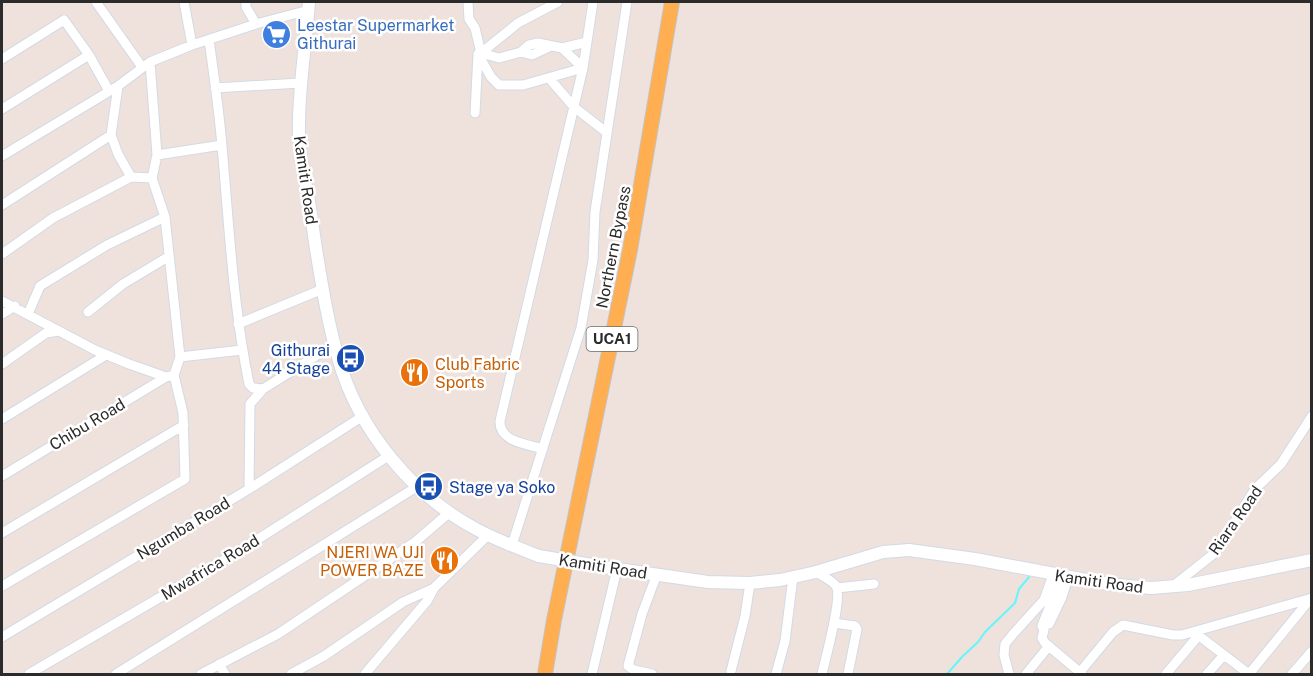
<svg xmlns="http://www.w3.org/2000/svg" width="1313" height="676" viewBox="0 0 1313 676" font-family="'Public Sans',sans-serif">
<rect width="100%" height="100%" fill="#efe2dc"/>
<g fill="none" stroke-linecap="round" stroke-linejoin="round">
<path stroke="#64f6fc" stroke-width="2" d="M 947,674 L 962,657 L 978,642 L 985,632 L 1015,603 L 1019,589 L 1029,577"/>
<defs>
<path id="minor" d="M 96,2 L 142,67
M 184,2 L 192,45
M 246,2 L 246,7 L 256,24
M 468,2 L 469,19 L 475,28 L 481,53 L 478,54 L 491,77 L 499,85 L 523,85 L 583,68
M 209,40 C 214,75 219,110 222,146 C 229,226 233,305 249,384 L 253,388 L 263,389
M 562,48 L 583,68
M 521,52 L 532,55 L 549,47
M 481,53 L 499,58 L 521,52 L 529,45 L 538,43 L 562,48 L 587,42
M 481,53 L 518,23 L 558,2
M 2,59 L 64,20 L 89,55 L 109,91
M 150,62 L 157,155 L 152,178 L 165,217 L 180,357
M 549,78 L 574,107 L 606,132
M 215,88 L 300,83
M 2,109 L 89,55
M 475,113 L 478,54
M 111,135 L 118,154 L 131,177
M 157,155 L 222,145
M 2,156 L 118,86 L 150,62 L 192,45 L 256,24 L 309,10
M 2,205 L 111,135 L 118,86
M 2,254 L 53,218 L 131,177 L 152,178
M 2,301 L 95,350 L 129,364 L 166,377
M 88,312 L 123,284 L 168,257
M 2,314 L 15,306
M 28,314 L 40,286 L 107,245 L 165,217
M 238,324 L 323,289
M 2,364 L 46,333 L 59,331
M 2,419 L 106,355
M 543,449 C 527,444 499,442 500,421 L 583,68 L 593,2
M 2,476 L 166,377 L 174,375
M 249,489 L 250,404 L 263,389 L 335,344
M 2,533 L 184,425
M 512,545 L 581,328 L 593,260 L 595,212 L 627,2
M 816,572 C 822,576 832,580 836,586 C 843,596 825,660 822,674
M 1059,576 L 1055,593 L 1042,626 L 1044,630 L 1042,638 L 1045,643 L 1082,674
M 2,586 L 185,479 L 183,413 L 174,375 L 180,357 L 242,350
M 1173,586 L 1216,552 L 1255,489 L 1281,464 L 1312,416
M 837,588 L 874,584
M 834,623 L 855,626 L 857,629 L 848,674
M 1049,624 L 1062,597 L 1068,578
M 1194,632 L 1249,674
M 2,637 L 249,489 L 363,416
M 219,664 L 225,674
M 731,671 L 745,616 L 750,583
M 1080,672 L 1113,632 L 1123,625 L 1173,635 L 1182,635 L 1312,598
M 29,674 L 241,550 L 390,455
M 116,674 L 418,486
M 201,674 L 278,634 L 415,542 L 450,512
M 291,674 L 324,656 L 403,602 L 434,588
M 365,674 L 427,601 L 434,588 L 488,535
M 592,674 L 617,569
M 652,674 L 634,670 L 628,666 L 642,614 L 657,574
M 776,674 L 785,641 L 793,577
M 1009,674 L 1004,655 L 1005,644 L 1014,633 L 1044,600 L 1053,575
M 1026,674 L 1049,646
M 1166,674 L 1199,635
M 1207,674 L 1224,655
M 1249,674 L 1311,598
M 1292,674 L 1312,651"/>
<path id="secondary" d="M 309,2 C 306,45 298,89 299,133 C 299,153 303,171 307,191 C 311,210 313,230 316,249 C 322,286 328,324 339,361 C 359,430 412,495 476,529 C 496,540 518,548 539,556
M 604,567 L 708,582 L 750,583 L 780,580 L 816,572 L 883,552 L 909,550 L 975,559 L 1108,584 L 1151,588 L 1188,585 L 1312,560"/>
<path id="primary" d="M 545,674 L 554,620 L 630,250 L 672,2"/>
</defs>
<use href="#minor" stroke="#d1dae6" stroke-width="11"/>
<use href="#secondary" stroke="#d1dae6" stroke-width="14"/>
<use href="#primary" stroke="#c4c4c4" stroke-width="16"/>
<use href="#minor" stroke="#fff" stroke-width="9"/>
<use href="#secondary" stroke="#fff" stroke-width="12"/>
<use href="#primary" stroke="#ffae51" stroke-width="14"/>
<defs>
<path id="secondary-bridge" d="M 539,556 L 604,567"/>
</defs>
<use href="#secondary-bridge" stroke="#d1dae6" stroke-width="14" stroke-linecap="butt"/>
<use href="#secondary-bridge" stroke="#fff" stroke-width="12"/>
</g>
<defs>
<symbol id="supermarket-disc" viewBox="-11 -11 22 22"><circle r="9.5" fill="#3f7fe0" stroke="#fff"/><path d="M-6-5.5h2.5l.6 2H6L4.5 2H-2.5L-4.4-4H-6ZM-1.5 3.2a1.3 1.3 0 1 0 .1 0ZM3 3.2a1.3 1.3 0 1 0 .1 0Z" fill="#fff"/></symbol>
<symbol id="bus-disc" viewBox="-11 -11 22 22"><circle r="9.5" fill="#1a4fb4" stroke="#fff"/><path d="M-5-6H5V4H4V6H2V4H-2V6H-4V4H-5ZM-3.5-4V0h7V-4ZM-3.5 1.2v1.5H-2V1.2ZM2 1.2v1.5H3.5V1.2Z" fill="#fff"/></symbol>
<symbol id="restaurant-disc" viewBox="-11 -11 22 22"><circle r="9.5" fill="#e8710a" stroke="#fff"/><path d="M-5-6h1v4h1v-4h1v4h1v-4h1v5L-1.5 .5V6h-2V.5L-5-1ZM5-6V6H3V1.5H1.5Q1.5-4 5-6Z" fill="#fff"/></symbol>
</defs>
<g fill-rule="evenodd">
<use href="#supermarket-disc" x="260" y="18" width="33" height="33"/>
<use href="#bus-disc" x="334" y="342" width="33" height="33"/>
<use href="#restaurant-disc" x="398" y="356" width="33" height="33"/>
<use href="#bus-disc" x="412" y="470" width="33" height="33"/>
<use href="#restaurant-disc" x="428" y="544" width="33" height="33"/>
</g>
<g text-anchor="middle" stroke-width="5" stroke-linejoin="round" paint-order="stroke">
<rect fill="#fff" stroke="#6b6b6b" stroke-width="1.5" x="586.5" y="327" width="51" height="24" rx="4.5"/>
<g font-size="15" font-weight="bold" fill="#2b2b2b">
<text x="612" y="344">UCA1</text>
</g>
<g font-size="16" fill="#366cbe" stroke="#fff" text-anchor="start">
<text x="297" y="31">Leestar Supermarket<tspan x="297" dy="18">Githurai</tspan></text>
</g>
<g font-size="16" fill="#2b2b2b" stroke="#fff">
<text transform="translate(306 180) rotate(82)" y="6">Kamiti Road</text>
<text transform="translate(613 247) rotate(-79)" y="6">Northern Bypass</text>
<text transform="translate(87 424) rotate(-31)" y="6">Chibu Road</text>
<text transform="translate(1235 520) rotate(-55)" y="6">Riara Road</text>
<text transform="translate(183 528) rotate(-31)" y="6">Ngumba Road</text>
<text transform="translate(603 566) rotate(9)" y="6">Kamiti Road</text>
<text transform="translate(210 567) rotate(-31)" y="6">Mwafrica Road</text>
<text transform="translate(1099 581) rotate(8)" y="6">Kamiti Road</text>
</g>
<g font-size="16" fill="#164399" stroke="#fff" text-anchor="end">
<text x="330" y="356">Githurai<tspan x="330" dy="18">44 Stage</tspan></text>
<text x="449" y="493" text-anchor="start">Stage ya Soko</text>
</g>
<g font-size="16" fill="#c56008" stroke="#fff" text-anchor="start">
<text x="435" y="370">Club Fabric<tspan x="435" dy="18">Sports</tspan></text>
<text x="424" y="558" text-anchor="end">NJERI WA UJI<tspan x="424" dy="18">POWER BAZE</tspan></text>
</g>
</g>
<rect width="1313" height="676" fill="none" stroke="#2b2b2b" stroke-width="6"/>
</svg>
